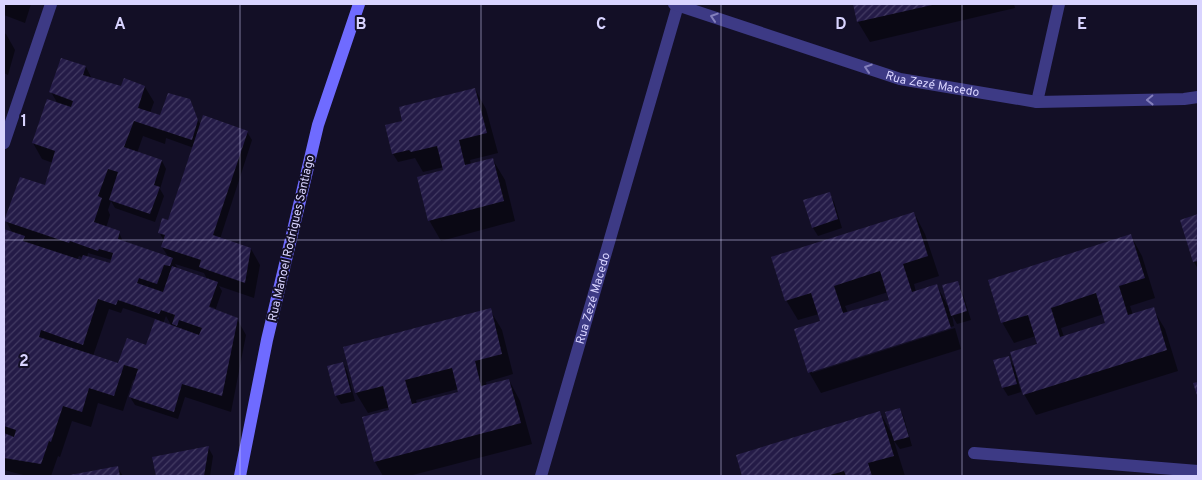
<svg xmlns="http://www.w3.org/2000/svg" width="1202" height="480" viewBox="0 0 1202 480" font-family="Overpass,sans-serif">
<defs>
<pattern id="building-hatch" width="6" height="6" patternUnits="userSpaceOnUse" patternTransform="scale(1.25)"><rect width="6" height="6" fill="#241b47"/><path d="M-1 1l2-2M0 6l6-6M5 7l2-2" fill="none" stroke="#433b63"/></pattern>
</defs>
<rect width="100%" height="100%" fill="#130f26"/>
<path fill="#0007" fill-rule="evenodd" d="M 4,4 L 31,4 L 25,23 L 4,15 Z
M 854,4 L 1014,4 L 1015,8 L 870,42 L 858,22 Z
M 4,33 L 6,34 L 15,50 L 8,75 L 4,73 Z
M 62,59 L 86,67 L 92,79 L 122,88 L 145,87 L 154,102 L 150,113 L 161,117 L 189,101 L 201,126 L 247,132 L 252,140 L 220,239 L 251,249 L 260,265 L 254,298 L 219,286 L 222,291 L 215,311 L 237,319 L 246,335 L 231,412 L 185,397 L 178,419 L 135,405 L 130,397 L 135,381 L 133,380 L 123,411 L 98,403 L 91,427 L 72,421 L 60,457 L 58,456 L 51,476 L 27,476 L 4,470 L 4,231 L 13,234 L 6,221 L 45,186 L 53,163 L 42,159 L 33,143 L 58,104 L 51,92 ZM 143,136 L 165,144 L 166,138 L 194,148 L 169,222 L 159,232 L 164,241 L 162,247 L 169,258 L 123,242 L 119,232 L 106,228 L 110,215 L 108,210 L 111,201 L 115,208 L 155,222 L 164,196 L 160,189 L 166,169 L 162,161 L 137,153 ZM 88,253 L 112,260 L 110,265 L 87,258 ZM 79,256 L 84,258 L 82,261 L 77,260 ZM 175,264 L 204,273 L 207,279 L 178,269 ZM 170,293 L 215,308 L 214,311 ZM 123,308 L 156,319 L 147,347 L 119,365 L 93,356 L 109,309 L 121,313 ZM 166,316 L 172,327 L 163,324 Z
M 475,89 L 486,109 L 498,153 L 470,160 L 471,165 L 493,160 L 505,180 L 515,221 L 441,241 L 429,220 L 445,171 L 444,167 L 423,172 L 415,158 L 398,162 L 393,154 L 404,122 Z
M 829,194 L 834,202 L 842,228 L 818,236 L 813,228 L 805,201 Z
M 914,213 L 925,234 L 939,276 L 914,284 L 916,292 L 937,286 L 948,306 L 957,282 L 962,291 L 971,320 L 957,324 L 952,315 L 954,326 L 812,370 L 812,373 L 955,328 L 961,349 L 821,393 L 809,372 L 822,322 L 819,314 L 798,320 L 786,300 ZM 888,292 L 890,300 L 848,313 L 845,306 Z
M 1198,215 L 1198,269 L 1194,262 L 1181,221 Z
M 1131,236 L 1142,256 L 1155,298 L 1130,306 L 1133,315 L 1153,309 L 1165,329 L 1178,371 L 1036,415 L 1024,394 L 1038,344 L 1036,336 L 1014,343 L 1002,322 ZM 1104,314 L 1107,324 L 1064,337 L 1061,328 Z
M 490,310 L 502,330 L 513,374 L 486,382 L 487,386 L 509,380 L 520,401 L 532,444 L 409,476 L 383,476 L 375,462 L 363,418 L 391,411 L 390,407 L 368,413 L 356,393 ZM 458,389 L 459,393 L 417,404 L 416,400 Z
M 1008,357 L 1014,367 L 1021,392 L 1008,396 L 1003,388 Z
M 343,363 L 347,371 L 355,401 L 341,404 L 336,396 Z
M 900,409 L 904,418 L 912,446 L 900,449 L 894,441 L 905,476 L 744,476 L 737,456 L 880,412 L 891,433 Z
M 208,447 L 213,456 L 210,476 L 158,476 L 154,458 Z
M 117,467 L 123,476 L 71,476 Z"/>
<path fill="url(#building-hatch)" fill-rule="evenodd" d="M 853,4 L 932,4 L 932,5 L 857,22 Z
M 61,58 L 86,66 L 83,75 L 121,86 L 124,78 L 145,86 L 138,108 L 160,115 L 168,93 L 190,99 L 198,120 L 192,140 L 134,121 L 124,147 L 162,160 L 154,185 L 160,187 L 150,214 L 109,200 L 118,172 L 108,169 L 98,196 L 102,198 L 94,222 L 120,231 L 118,239 L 173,258 L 170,266 L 164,265 L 157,284 L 139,278 L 137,283 L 163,292 L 172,266 L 218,282 L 209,307 L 238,318 L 222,396 L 182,384 L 174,412 L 129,397 L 138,369 L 124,365 L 114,396 L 89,388 L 82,412 L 63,406 L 51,442 L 49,441 L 41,464 L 4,458 L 4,433 L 14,437 L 16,430 L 4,426 L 4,229 L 25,236 L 23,241 L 81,260 L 83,255 L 110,263 L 113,253 L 99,249 L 98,251 L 70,241 L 69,243 L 4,221 L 20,177 L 45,185 L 55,151 L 32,143 L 47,99 L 71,107 L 73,101 L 49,92 ZM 98,299 L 116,305 L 118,300 L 159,314 L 161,310 L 175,315 L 172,324 L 177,326 L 179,320 L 202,328 L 199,335 L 155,319 L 146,345 L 127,338 L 118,363 L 39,337 L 41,330 L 83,345 Z
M 475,88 L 487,133 L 459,140 L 465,165 L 493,158 L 504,201 L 428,221 L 417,177 L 443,170 L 437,146 L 411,152 L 409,150 L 392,154 L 385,125 L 402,121 L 399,107 Z
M 203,115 L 248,131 L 213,235 L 251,248 L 245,283 L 199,267 L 201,260 L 161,247 L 165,235 L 158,233 L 162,218 L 168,220 Z
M 830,192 L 838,219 L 812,228 L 803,200 Z
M 914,212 L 928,256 L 903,264 L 912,292 L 937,284 L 951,328 L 808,373 L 794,329 L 820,321 L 811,293 L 785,301 L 771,257 ZM 880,271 L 889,300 L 843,313 L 834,286 Z
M 1198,214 L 1198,261 L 1193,262 L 1180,220 Z
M 1131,234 L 1145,278 L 1119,286 L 1128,315 L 1154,307 L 1167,350 L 1023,395 L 1010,352 L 1037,344 L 1028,315 L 1001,323 L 988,280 ZM 1096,293 L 1105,323 L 1060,337 L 1051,308 Z
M 958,281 L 967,311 L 951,316 L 942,285 Z
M 491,308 L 502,354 L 475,361 L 481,386 L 509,379 L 521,423 L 374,462 L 362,417 L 389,410 L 383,386 L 355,393 L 343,347 ZM 452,368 L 458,392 L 412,404 L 405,380 Z
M 1009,356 L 1017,384 L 1002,388 L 993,360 Z
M 343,362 L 351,392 L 335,396 L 327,366 Z
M 1198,382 L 1198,398 L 1193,383 Z
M 900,408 L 909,437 L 894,441 L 885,412 Z
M 880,411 L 894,456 L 868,463 L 872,476 L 846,476 L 844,471 L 827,476 L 742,476 L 736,455 Z
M 209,446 L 204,476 L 156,476 L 152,457 Z
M 118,466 L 120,476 L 70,476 L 70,475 Z"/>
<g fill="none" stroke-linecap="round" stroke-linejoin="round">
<path stroke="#3d3a85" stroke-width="12" d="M 974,453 L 1198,471"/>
<g stroke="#3d3a85" stroke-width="12">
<path d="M 1037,102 L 1059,4"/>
<path d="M 4,143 L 51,4"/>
<path id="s1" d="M 541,476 L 678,5"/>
</g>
<path stroke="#3d3a85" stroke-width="12" id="s2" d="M 674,4 L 900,79 L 1037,102 L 1184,99 L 1198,97"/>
<path stroke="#6f6bff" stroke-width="12" d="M 240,476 L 267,340 L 318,125 L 359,4"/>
</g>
<defs><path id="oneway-chevron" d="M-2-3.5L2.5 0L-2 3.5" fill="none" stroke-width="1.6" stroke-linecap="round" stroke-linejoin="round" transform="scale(1.25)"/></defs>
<g stroke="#837fbc">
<use href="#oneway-chevron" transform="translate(714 17) rotate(-162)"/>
<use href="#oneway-chevron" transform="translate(868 68) rotate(-162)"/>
<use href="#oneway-chevron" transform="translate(1150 100) rotate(179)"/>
</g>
<path fill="none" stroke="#d9d4ff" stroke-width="1" stroke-opacity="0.55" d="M 240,4 L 240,476M 481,4 L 481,476M 721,4 L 721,476M 962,4 L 962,476M 4,240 L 1198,240"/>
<g text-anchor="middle" stroke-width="4" stroke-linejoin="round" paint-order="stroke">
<g font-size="12" fill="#d9d4ff" stroke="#130f26">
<text dy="4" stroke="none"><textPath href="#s2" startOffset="271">Rua Zezé Macedo</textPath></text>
<text transform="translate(291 238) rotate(-77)" y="4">Rua Manoel Rodrigues Santiago</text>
<text dy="4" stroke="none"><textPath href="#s1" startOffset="185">Rua Zezé Macedo</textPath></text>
</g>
</g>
<g font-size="16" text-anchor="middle" font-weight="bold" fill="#d9d4ff" stroke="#130f26" stroke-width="4" stroke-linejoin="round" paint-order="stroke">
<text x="120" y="29">A</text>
<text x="361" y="29">B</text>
<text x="601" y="29">C</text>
<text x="841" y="29">D</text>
<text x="1082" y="29">E</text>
<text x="24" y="126">1</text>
<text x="24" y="366">2</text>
</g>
<rect width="1202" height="480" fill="none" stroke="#d9d4ff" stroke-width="10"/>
</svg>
